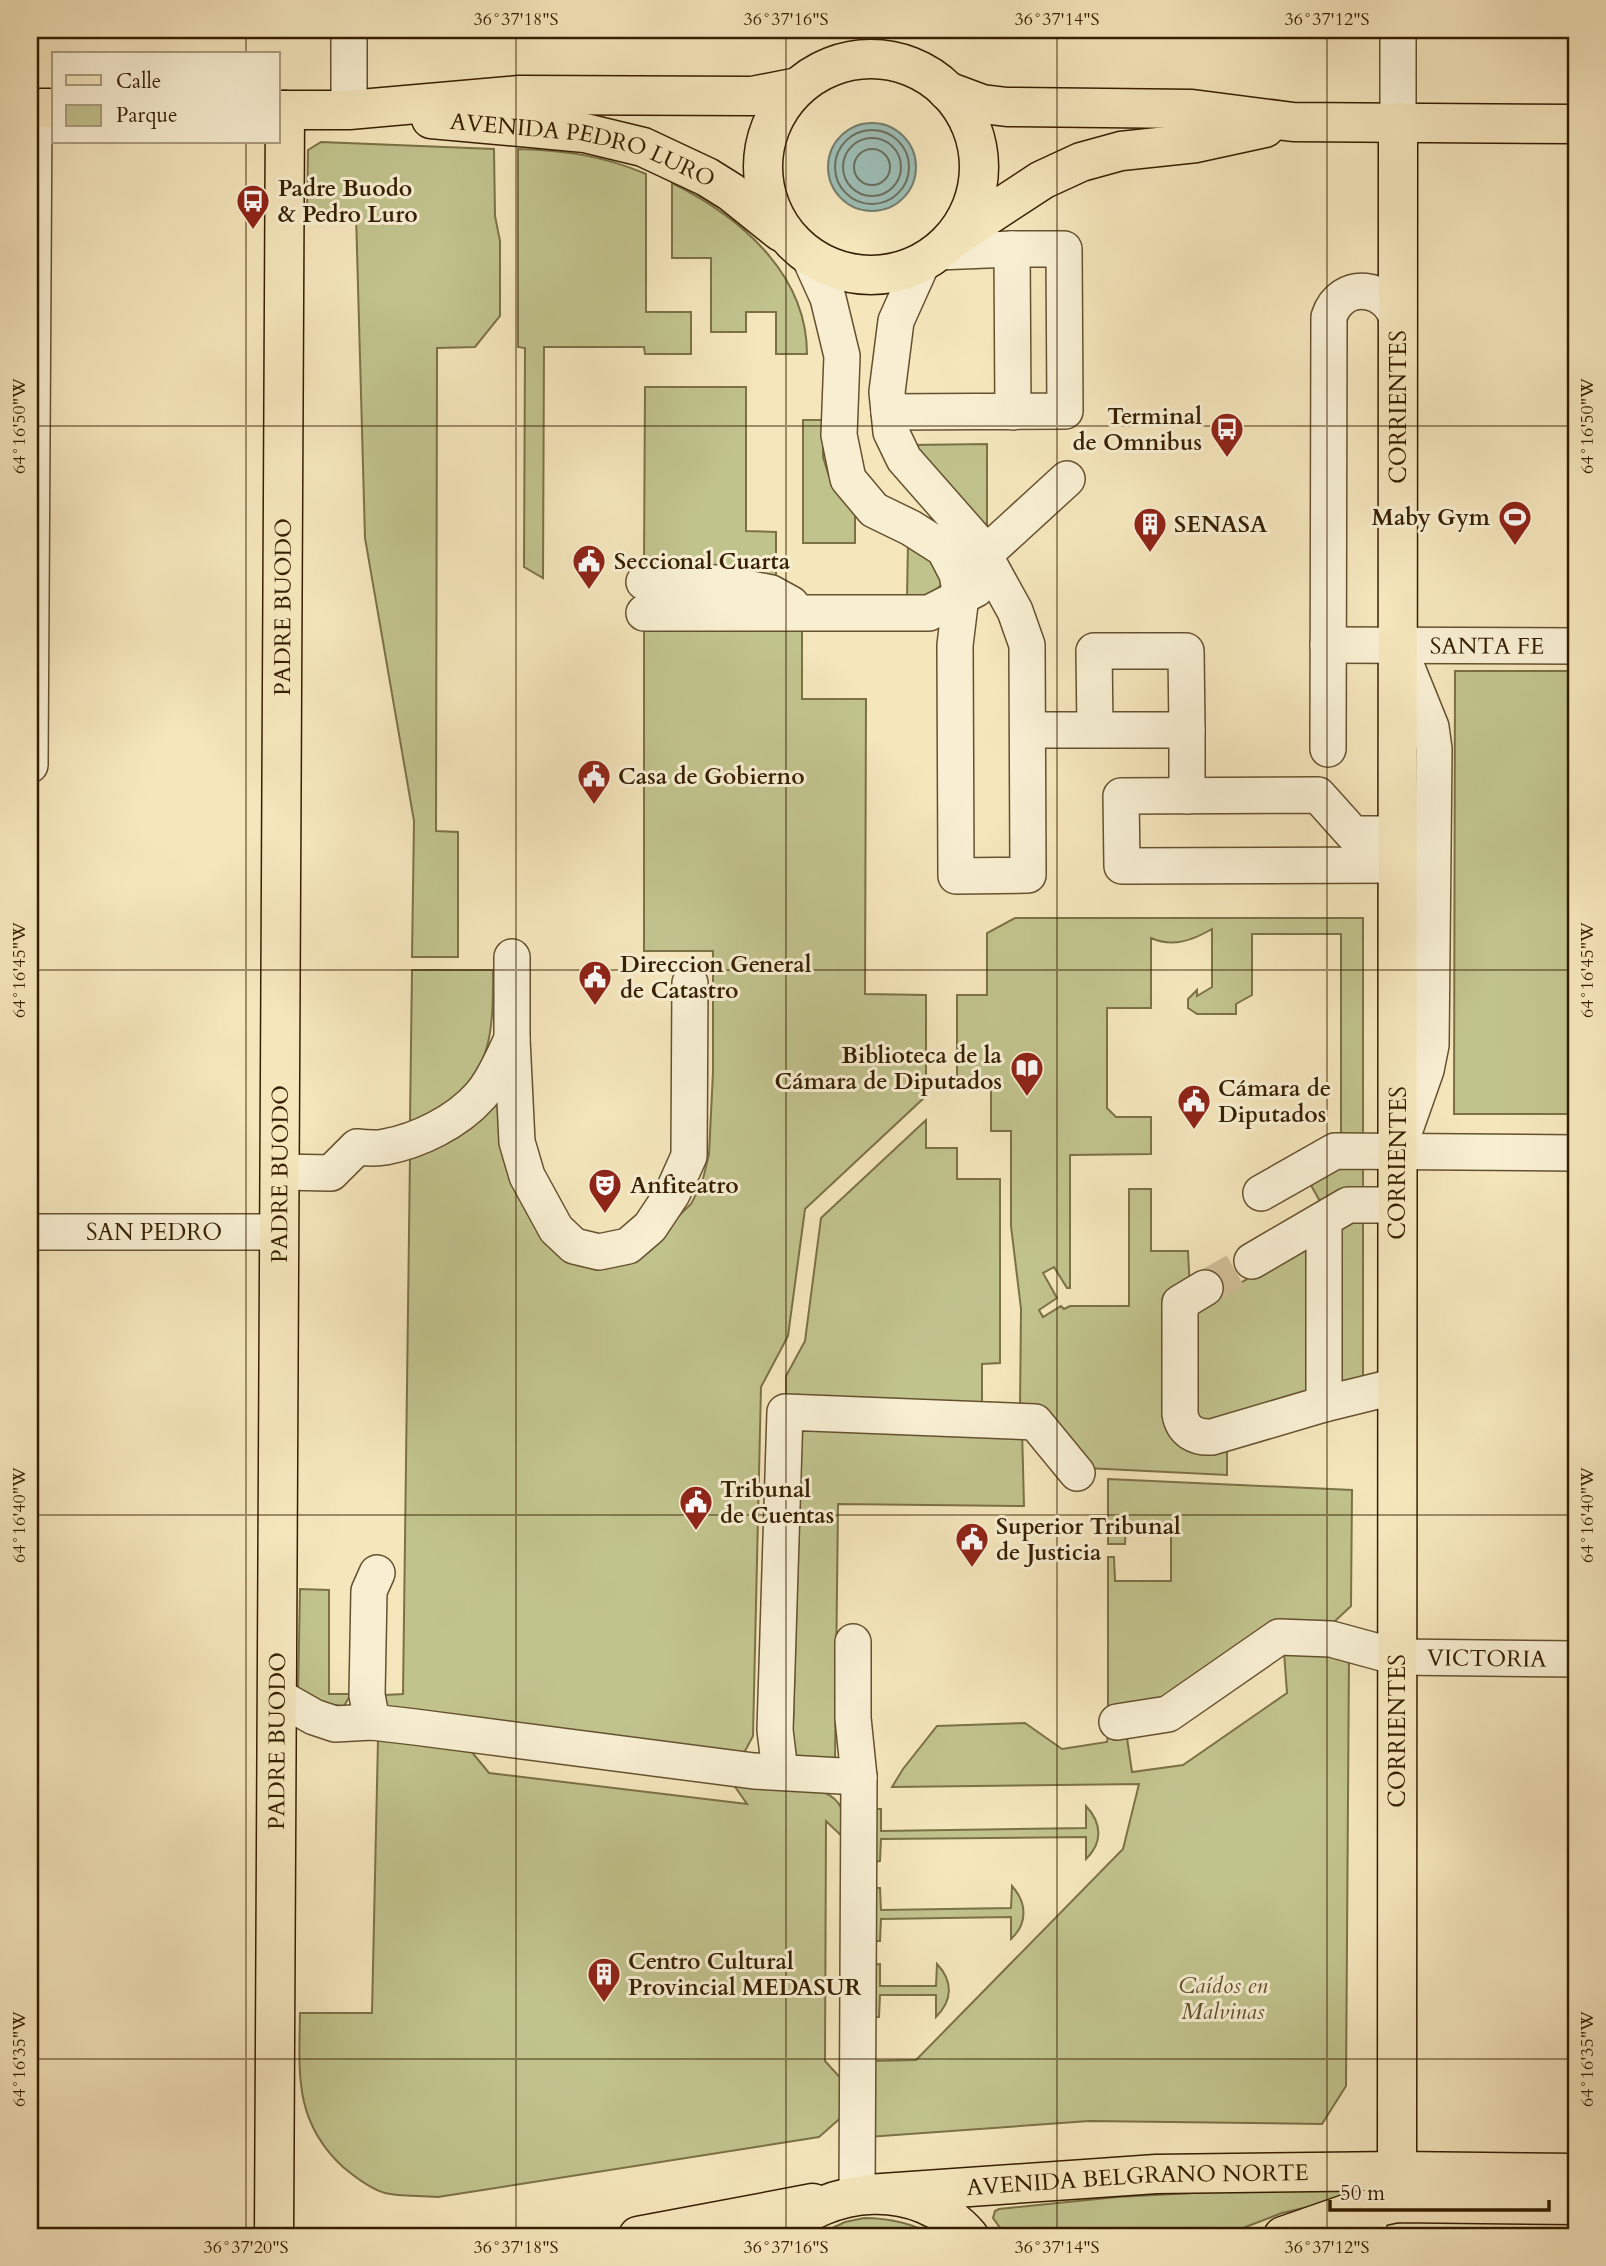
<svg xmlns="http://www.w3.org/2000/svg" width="1606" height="2266" viewBox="0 0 1606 2266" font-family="Cardo,serif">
<rect width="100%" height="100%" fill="#f5e6bc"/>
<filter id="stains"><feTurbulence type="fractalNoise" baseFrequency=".00286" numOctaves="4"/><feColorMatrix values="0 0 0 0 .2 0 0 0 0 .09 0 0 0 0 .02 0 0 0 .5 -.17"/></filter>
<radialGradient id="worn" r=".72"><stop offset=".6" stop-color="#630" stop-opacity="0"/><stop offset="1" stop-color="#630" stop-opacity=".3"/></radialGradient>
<path fill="#c1c38d" stroke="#7c7146" stroke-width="2" d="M 321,142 L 494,149 L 495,216 L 500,241 L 500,316 L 475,347 L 437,348 L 436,831 L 458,832 L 458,957 L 412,957 L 414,821 L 365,538 L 356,214 L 307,213 L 308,150 Z
M 518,149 C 564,150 604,156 646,174 L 646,312 L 691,312 L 691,354 L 645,354 L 644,347 L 544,347 L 543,578 L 524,567 L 525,348 L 518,347 Z
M 672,183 C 739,216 807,273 807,354 L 776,354 L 776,312 L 746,312 L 746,332 L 711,332 L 711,258 L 672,258 Z
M 645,387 L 746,387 L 746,531 L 776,532 L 776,585 L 716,566 L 644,564 Z
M 803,420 L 823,420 L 823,457 L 829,476 L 855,510 L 855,543 L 803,543 Z
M 987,444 L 987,535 L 910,445 Z
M 908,541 L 931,551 L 943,582 C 933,596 924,597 907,598 Z
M 644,595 L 802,628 L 802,699 L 866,699 L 865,994 L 926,995 L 926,1096 L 805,1209 L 788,1336 L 761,1387 L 753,1736 L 744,1753 L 385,1711 L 385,1695 L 403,1694 L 410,1156 L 501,1096 L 544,1239 L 658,1236 L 691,1204 L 702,1183 L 709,1154 L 713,1072 L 713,951 L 644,951 Z
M 1455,671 L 1576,671 L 1576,1114 L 1454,1114 Z
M 1015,918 L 1363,918 L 1363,1142 L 1341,1142 L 1341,934 L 1252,934 L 1252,995 L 1236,1004 L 1236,1014 L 1197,1014 L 1188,1008 L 1188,999 L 1197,990 L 1197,996 L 1212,987 L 1212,929 C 1193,940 1173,948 1151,938 L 1151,1008 L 1107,1008 L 1107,1108 L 1116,1117 L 1151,1117 L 1151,1154 L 1070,1155 L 1070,1288 L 1067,1288 L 1054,1267 L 1043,1273 L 1057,1298 L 1039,1310 L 1043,1317 L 1061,1306 L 1064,1309 L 1070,1306 L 1129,1306 L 1129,1189 L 1151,1189 L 1151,1251 L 1188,1251 L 1198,1453 L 1227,1451 L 1227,1475 L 1086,1468 L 1020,1409 L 1021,1309 L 1011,1226 L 1011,1131 L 991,1131 L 991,1087 L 957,1087 L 957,995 L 987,995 L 987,933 Z
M 412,970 L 493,970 C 493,1023 494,1074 444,1105 C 433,1112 423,1118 410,1122 Z
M 926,1120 L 926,1148 L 957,1148 L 957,1179 L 1000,1179 L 1000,1363 L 982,1364 L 982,1409 L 786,1401 L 786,1376 L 805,1341 L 821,1218 Z
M 1363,1159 L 1363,1192 L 1322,1205 L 1307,1178 Z
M 1363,1218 L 1363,1378 L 1341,1385 L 1341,1225 Z
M 1306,1245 L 1306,1395 L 1210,1424 L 1198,1422 L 1192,1311 Z
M 802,1423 L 1022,1429 L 1024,1506 L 838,1504 L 835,1760 L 792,1758 Z
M 1108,1479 L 1352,1490 L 1351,1606 L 1332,1624 L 1154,1705 L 1108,1712 L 1108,1557 L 1114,1557 L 1115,1581 L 1171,1581 L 1171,1525 L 1126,1524 L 1125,1544 L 1108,1544 Z
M 300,1589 L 329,1590 L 329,1694 L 351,1694 L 344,1706 L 308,1702 L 298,1694 Z
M 1284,1652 L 1349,1655 L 1346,2086 L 1322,2124 L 1089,2121 L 868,2137 L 869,2061 L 916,2060 L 1123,1849 L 1139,1784 L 892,1787 L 903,1769 L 937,1726 L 1025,1723 L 1062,1749 L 1107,1742 L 1108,1734 L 1126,1731 L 1132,1772 L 1183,1765 L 1287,1693 Z
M 378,1739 L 471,1751 L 489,1773 L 747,1804 L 731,1781 L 823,1792 C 846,1801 845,1820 848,1842 L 826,1821 L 825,2061 L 846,2084 L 845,2114 L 819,2137 L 438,2197 C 421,2195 401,2197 385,2193 C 370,2189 355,2177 343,2167 C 294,2122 299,2074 300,2013 L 372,2013 Z
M 1086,1806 C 1102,1823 1103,1843 1086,1859 L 1086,1837 L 881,1839 L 880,1861 L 870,1862 L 870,1809 L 881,1809 L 881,1831 L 1086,1828 Z
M 1012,1886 C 1027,1903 1028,1923 1011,1939 L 1011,1917 L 881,1919 L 880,1941 L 869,1941 L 870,1888 L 880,1888 L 881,1910 L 1011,1908 Z
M 880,1964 L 880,1986 L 936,1986 L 937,1964 C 953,1981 953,2000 936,2017 L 936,1995 L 880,1995 L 879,2017 L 869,2017 L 869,1965 Z
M 1343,2185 L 1348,2187 L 1351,2194 L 1325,2203 L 1282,2213 L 1222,2236 L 1006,2236 L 993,2218 L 995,2211 L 999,2209 L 1117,2197 Z
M 864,2218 C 890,2218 912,2223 936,2236 L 815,2236 L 845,2222 Z"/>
<path fill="#9dbeb7" stroke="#747e6e" stroke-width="2" d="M828 167a44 44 0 1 1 88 0a44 44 0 1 1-88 0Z"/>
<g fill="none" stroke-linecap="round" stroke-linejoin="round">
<path stroke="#6a6e5c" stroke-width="2" d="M835 167a37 37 0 1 1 74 0a37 37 0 1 1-74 0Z
M843 167a29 29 0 1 1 58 0a29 29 0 1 1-58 0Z
M854 167a18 18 0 1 1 36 0a18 18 0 1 1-36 0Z"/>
<path stroke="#cfbe96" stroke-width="35" stroke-dasharray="35 18" stroke-linecap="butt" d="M 1205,1288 L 1252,1261"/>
<defs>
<g id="minor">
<path d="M 349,30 L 349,110"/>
<path d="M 1398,30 L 1398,122"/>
<path d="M 937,252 L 1012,249"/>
<path d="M 808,254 L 828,298 L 842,356 L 839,435 L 848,479 L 874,510 L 911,528 L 944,549 L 957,574 L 961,596 L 955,645 L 956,876 L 1028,875 L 1027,645 L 1015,611 L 977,542 L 904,459 L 891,432 L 887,392 L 896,321 L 923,261"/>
<path d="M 889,412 L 1065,411 L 1064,249 L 1012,249 L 1013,412"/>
<path d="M 984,555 L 1067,479"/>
<path d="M 644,582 L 721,583 L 771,593 L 791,604"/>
<path d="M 644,613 L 929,613 L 976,589"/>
<path id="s1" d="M 1328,645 L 1576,646"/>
<path d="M 1399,648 L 1431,727 L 1434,749 L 1431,1045 L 1426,1070 L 1401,1141"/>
<path d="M 1029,730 L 1187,730 L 1186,651 L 1094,651 L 1095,730"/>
<path d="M 1187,730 L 1187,796"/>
<path d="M 1328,749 L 1329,317 C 1341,279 1391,285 1398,323"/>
<path d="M 30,765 L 34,108"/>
<path d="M 1398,834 L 1353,834 L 1318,795 L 1121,796 L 1122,866 L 1398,865"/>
<path d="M 512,957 L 512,1039 L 517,1142 L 527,1176 L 556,1229 L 574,1246 L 599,1252 L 628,1246 L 650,1227 L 672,1194 L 689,1156 L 690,983"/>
<path d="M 280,1172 L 331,1173 L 357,1147 C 366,1148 376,1149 385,1147 C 418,1141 457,1122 480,1096 C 494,1081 503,1057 512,1039"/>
<path d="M 1261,1193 L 1335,1151 L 1576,1153"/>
<path d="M 1324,1220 L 1324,1404"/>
<path id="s2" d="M 30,1232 L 279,1232"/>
<path d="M 1252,1261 L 1348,1205 L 1397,1205"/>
<path d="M 1205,1288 L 1180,1303 L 1180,1414 C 1183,1431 1195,1438 1212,1437 L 1324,1404 L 1397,1386"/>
<path d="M 853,1642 L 853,1718 L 859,1777 L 857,2196"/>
<path d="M 277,1696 L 314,1717 L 335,1724 L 372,1722 L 415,1727 L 754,1771 L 859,1777"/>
<path d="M 372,1722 L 367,1695 L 369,1591 L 377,1573"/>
<path id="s3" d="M 1117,1722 L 1168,1714 L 1279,1637 L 1331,1639 L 1397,1657 L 1576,1659"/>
<path d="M 780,1772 L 775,1730 L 785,1412 L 1035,1422 L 1077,1473"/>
<path d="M 1367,2236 L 1371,2208"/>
</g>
<g id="major">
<circle cx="871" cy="167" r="108"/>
<path d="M 947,91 L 982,104 L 1007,107 L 1192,109 L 1293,122 L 1576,124"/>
<path d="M 30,108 L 54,108"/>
<path d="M 278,110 L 349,110 L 519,95 L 752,96 L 798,87"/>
<path id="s4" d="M 431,119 L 585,133 L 643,147 L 707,177 L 731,192 L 781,232"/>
<path d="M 955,237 L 1042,180 L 1081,162 L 1121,151 L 1196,143 L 1265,128"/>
<path id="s5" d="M 868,2194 L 1156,2174 L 1397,2171 L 1576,2173"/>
<path id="s6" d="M 1397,2203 L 1398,122"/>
<path id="s7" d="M 274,2236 L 285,110"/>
<path d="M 638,2236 L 813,2203"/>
<path d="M 776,2236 C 829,2185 917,2177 969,2236"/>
<path d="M 1283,2236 L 1346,2214 L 1397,2203 L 1576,2205"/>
</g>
</defs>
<use href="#minor" stroke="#66512f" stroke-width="38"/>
<use href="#major" stroke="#361f00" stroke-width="41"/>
<use href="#minor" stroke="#f8efd3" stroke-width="35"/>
<use href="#major" stroke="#f5e6bc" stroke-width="38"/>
</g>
<path fill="none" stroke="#361f00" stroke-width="2" stroke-opacity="0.45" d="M 246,30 L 246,54M 516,30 L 516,2236M 786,30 L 786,2236M 1057,30 L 1057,2236M 1327,30 L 1327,2236M 246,142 L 246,2236M 30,426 L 1576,426M 30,970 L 1576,970M 30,1515 L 1576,1515M 30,2059 L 1576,2059"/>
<defs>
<symbol id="bus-pin" viewBox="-11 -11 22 30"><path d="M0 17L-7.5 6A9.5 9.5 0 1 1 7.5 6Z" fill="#8f2418" stroke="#f8efd3"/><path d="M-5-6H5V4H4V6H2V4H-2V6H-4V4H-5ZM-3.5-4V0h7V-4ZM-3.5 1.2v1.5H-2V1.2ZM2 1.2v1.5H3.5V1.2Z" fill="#fff"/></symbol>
<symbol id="stadium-pin" viewBox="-11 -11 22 30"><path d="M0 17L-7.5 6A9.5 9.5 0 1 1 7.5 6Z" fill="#8f2418" stroke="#f8efd3"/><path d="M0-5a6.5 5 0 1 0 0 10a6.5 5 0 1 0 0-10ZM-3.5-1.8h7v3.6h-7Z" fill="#fff"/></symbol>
<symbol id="building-pin" viewBox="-11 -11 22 30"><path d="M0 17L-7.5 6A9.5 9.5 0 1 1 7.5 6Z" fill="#8f2418" stroke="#f8efd3"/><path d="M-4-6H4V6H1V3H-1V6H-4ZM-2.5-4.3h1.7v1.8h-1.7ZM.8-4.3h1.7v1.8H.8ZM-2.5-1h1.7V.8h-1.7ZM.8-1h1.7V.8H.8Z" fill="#fff"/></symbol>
<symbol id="civic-pin" viewBox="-11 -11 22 30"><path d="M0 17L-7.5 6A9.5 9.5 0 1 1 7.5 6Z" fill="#8f2418" stroke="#f8efd3"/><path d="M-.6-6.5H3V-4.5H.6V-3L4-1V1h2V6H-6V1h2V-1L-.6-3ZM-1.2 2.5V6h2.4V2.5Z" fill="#fff"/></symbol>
<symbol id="library-pin" viewBox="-11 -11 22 30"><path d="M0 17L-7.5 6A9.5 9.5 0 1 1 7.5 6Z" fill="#8f2418" stroke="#f8efd3"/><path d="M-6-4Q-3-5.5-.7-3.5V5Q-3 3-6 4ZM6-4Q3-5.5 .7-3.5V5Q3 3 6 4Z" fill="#fff"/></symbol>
<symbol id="theatre-pin" viewBox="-11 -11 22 30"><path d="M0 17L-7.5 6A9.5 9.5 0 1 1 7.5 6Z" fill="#8f2418" stroke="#f8efd3"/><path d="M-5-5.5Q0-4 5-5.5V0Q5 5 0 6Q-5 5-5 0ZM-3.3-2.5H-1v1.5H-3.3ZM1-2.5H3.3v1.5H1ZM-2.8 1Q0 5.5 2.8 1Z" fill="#fff"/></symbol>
</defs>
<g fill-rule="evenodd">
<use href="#bus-pin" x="234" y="182" width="38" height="52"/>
<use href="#bus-pin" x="1208" y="410" width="38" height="52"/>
<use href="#stadium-pin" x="1496" y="498" width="38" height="52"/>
<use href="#building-pin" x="1131" y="505" width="38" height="52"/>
<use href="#civic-pin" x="570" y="542" width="38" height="52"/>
<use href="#civic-pin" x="575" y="757" width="38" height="52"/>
<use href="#civic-pin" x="576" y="958" width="38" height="52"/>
<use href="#library-pin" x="1008" y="1049" width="38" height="52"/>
<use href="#civic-pin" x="1175" y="1082" width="38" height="52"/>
<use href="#theatre-pin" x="586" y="1166" width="38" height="52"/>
<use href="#civic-pin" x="677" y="1483" width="38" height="52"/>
<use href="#civic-pin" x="953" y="1520" width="38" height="52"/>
<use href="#building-pin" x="585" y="1955" width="38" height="52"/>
</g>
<g text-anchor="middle" stroke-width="6" stroke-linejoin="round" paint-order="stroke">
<g font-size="23" fill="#361f00" stroke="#f8efd3">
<text dy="8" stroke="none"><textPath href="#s4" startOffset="156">AVENIDA PEDRO LURO</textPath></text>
<text dy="8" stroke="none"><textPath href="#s6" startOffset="1796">CORRIENTES</textPath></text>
<text dy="8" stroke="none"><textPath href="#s7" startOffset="1629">PADRE BUODO</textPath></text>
<text dy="8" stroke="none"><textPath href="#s1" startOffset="159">SANTA FE</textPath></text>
<text dy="8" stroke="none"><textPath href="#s6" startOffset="1040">CORRIENTES</textPath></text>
<text dy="8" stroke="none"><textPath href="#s7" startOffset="1062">PADRE BUODO</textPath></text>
<text dy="8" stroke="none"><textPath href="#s2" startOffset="124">SAN PEDRO</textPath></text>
<text dy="8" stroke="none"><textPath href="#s3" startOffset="397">VICTORIA</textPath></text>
<text dy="8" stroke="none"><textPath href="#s6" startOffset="472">CORRIENTES</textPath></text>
<text dy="8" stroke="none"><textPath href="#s7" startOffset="495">PADRE BUODO</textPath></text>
<text dy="8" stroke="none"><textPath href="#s5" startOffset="270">AVENIDA BELGRANO NORTE</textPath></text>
</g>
<g font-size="23" font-weight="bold" fill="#361f00" stroke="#f8efd3" text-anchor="start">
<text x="278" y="196">Padre Buodo<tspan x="278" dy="26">&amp; Pedro Luro</tspan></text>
<text x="1202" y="424" text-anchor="end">Terminal<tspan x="1202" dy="26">de Omnibus</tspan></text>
<text x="1490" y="525" text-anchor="end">Maby Gym</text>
<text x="1174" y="532">SENASA</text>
<text x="614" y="569">Seccional Cuarta</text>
<text x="618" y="784">Casa de Gobierno</text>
<text x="620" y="972">Direccion General<tspan x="620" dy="26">de Catastro</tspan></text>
<text x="1002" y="1063" text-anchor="end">Biblioteca de la<tspan x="1002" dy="26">Cámara de Diputados</tspan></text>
<text x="1218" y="1096">Cámara de<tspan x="1218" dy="26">Diputados</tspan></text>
<text x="630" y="1193">Anfiteatro</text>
<text x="720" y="1497">Tribunal<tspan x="720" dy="26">de Cuentas</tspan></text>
<text x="996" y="1534">Superior Tribunal<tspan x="996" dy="26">de Justicia</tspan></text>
<text x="628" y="1969">Centro Cultural<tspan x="628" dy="26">Provincial MEDASUR</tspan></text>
</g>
<g font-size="23" font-style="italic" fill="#60502a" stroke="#f8efd3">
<text x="1223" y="1993">Caídos en<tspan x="1223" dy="26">Malvinas</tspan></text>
</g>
</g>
<rect width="1606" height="2266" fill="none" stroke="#f5e6bc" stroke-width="77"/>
<rect x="52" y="52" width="228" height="91" fill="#f8efd3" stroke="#aa9c7f" stroke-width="2"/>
<rect x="66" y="75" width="35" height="10" fill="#f5e6bc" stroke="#aa9c7f" stroke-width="2"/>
<text x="116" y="88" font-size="21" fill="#361f00">Calle</text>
<rect x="66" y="105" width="35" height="21" fill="#c1c38d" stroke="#aa9c7f" stroke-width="2"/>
<text x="116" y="122" font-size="21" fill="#361f00">Parque</text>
<path d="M1330 2200v10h219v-10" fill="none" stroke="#361f00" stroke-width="3.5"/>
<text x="1340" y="2200" font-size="21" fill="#361f00" stroke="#f8efd3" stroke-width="5" paint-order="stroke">50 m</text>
<rect x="38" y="38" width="1530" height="2190" fill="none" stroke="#361f00" stroke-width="2.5"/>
<g font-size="18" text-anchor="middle" fill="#361f00">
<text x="516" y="25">36°37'18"S</text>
<text x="786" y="25">36°37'16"S</text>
<text x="1057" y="25">36°37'14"S</text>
<text x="1327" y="25">36°37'12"S</text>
<text transform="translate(1587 426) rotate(-90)" y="6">64°16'50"W</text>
<text transform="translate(19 426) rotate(-90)" y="6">64°16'50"W</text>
<text transform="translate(1587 970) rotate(-90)" y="6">64°16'45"W</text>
<text transform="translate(19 970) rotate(-90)" y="6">64°16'45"W</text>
<text transform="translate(1587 1515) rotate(-90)" y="6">64°16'40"W</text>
<text transform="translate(19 1515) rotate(-90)" y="6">64°16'40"W</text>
<text transform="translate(1587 2059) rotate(-90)" y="6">64°16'35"W</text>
<text transform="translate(19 2059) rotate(-90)" y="6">64°16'35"W</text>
<text x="246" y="2253">36°37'20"S</text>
<text x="516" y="2253">36°37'18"S</text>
<text x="786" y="2253">36°37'16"S</text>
<text x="1057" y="2253">36°37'14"S</text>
<text x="1327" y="2253">36°37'12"S</text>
</g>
<rect width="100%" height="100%" filter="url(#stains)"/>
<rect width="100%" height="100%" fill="url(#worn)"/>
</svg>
